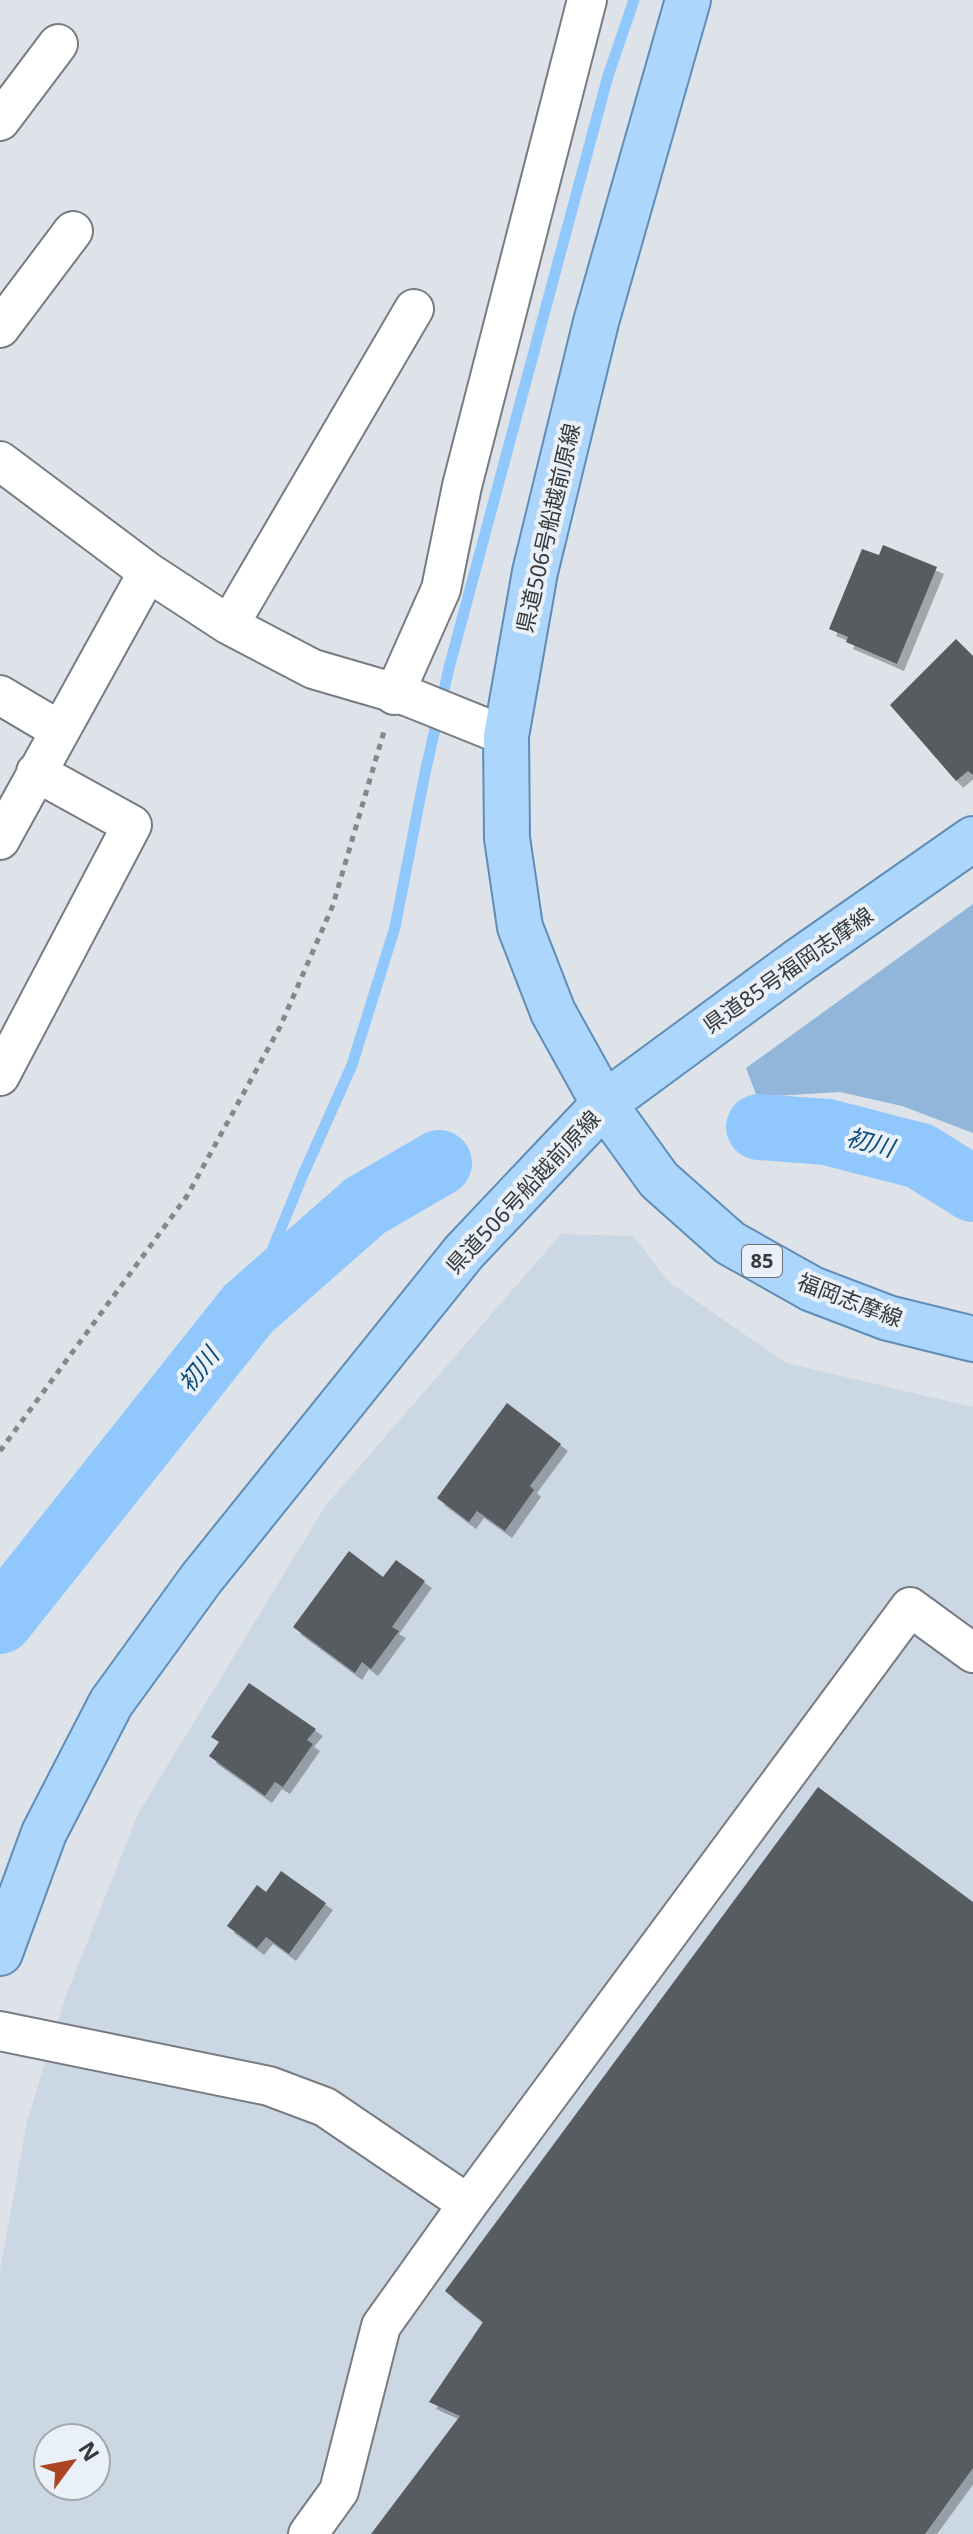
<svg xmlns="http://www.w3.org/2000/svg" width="973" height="2534" viewBox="0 0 973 2534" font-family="'Noto Sans','Noto Sans JP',sans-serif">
<defs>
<filter id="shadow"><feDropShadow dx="7" dy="7" stdDeviation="0" flood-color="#0004"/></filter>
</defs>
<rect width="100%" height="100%" fill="#dde3e9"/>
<path fill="#cbd7e3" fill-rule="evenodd" d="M 561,1234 L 633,1236 L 670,1283 L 786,1363 L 973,1407 L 973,2534 L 0,2534 L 0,2271 L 27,2121 L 66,1996 L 138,1814 L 326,1505 ZM 48,2438 L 96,2438 L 96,2486 L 48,2486 Z"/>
<path fill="#91b6da" d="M 973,904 L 973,1133 L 902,1106 L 840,1092 L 757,1097 L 746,1068 Z"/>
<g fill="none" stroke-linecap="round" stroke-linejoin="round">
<path stroke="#90c7fc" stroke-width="11" d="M 248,1309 L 302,1177 L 352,1065 L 395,927 L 425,773 L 449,668 L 608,76 L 634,0"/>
<path stroke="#90c7fc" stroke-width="66" d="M 759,1127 L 827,1132 L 920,1156 L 973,1189
M 0,1621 L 248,1309 L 365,1206 L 439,1163"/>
</g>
<path fill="#565b60" filter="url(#shadow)" d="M 883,545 L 937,567 L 897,664 L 846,642 L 848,637 L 829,629 L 862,549 L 879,555 Z
M 956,639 L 973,656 L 973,775 L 968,771 L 956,781 L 890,705 Z
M 507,1403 L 561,1444 L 530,1486 L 534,1490 L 505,1531 L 477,1511 L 469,1522 L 437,1498 Z
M 349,1551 L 383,1577 L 396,1560 L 425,1581 L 392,1627 L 399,1631 L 371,1669 L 362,1662 L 355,1673 L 293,1627 Z
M 249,1683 L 316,1729 L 307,1740 L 313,1744 L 283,1787 L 275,1782 L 265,1796 L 209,1756 L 219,1742 L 211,1737 Z
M 818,1787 L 973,1902 L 973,2468 L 925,2534 L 371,2534 L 460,2416 L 429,2402 L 483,2322 L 445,2291 Z
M 281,1871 L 326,1903 L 289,1954 L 266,1937 L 257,1948 L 227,1926 L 257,1885 L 266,1892 Z"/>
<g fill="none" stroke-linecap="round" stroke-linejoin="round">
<defs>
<path id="minor" d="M 0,121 L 58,44
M 0,328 L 73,231
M 0,461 L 148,572 L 229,625 L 313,669 L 409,697 L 506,736
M 229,625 L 414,309
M 0,695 L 59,730
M 394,695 L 441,589 L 462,486 L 587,0
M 0,840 L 148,572
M 0,1076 L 132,825 L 36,772
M 0,2031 L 269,2086 L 325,2107 L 468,2204 L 910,1607 L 973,1653
M 308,2534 L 339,2491 L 381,2326 L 468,2204"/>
<path id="major" d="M 688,0 L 596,322 L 535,572 L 506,736 L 507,838 L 520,927 L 553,1012 L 604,1104 L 659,1180 L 730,1243 L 812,1289 L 888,1318 L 973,1339
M 0,1953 L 44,1833 L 111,1703 L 201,1579 L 464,1252 L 604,1104 L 797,962 L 973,839"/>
</defs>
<use href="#minor" stroke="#777c82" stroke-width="42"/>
<use href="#major" stroke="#5f8db8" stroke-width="48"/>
<path stroke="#84888c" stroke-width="5" stroke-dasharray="6 6" stroke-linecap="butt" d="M 0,1451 L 187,1196 L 280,1027 L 333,905 L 385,728"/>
<use href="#minor" stroke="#fff" stroke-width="38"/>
<use href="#major" stroke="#acd6fc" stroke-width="44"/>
</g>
<g text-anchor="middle" stroke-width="8" stroke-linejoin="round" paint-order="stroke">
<rect fill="#eaf0f7" stroke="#6d7174" stroke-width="2" x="742" y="1245" width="40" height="32" rx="6"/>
<g font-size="20" font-weight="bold" fill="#373a3c">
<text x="762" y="1268">85</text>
</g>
<g font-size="22" fill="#373a3c" stroke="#eaf0f7">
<text transform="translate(548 528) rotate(-77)" y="8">県道506号船越前原線</text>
<text transform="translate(788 970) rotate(-35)" y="8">県道85号福岡志摩線</text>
<text transform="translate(523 1192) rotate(-47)" y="8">県道506号船越前原線</text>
<text transform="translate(850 1300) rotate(21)" y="8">福岡志摩線</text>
</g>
<g font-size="24" font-style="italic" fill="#0c4a79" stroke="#eaf0f7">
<text transform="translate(870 1143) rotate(15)" y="8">初川</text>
<text transform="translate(199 1370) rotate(-52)" y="8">初川</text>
</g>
</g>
<g transform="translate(72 2462) rotate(58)"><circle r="38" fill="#eaf0f7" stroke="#a2a7ac" stroke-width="2"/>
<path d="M0-6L14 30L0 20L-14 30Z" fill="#ac4523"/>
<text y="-12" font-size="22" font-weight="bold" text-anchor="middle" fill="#373a3c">N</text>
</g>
</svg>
